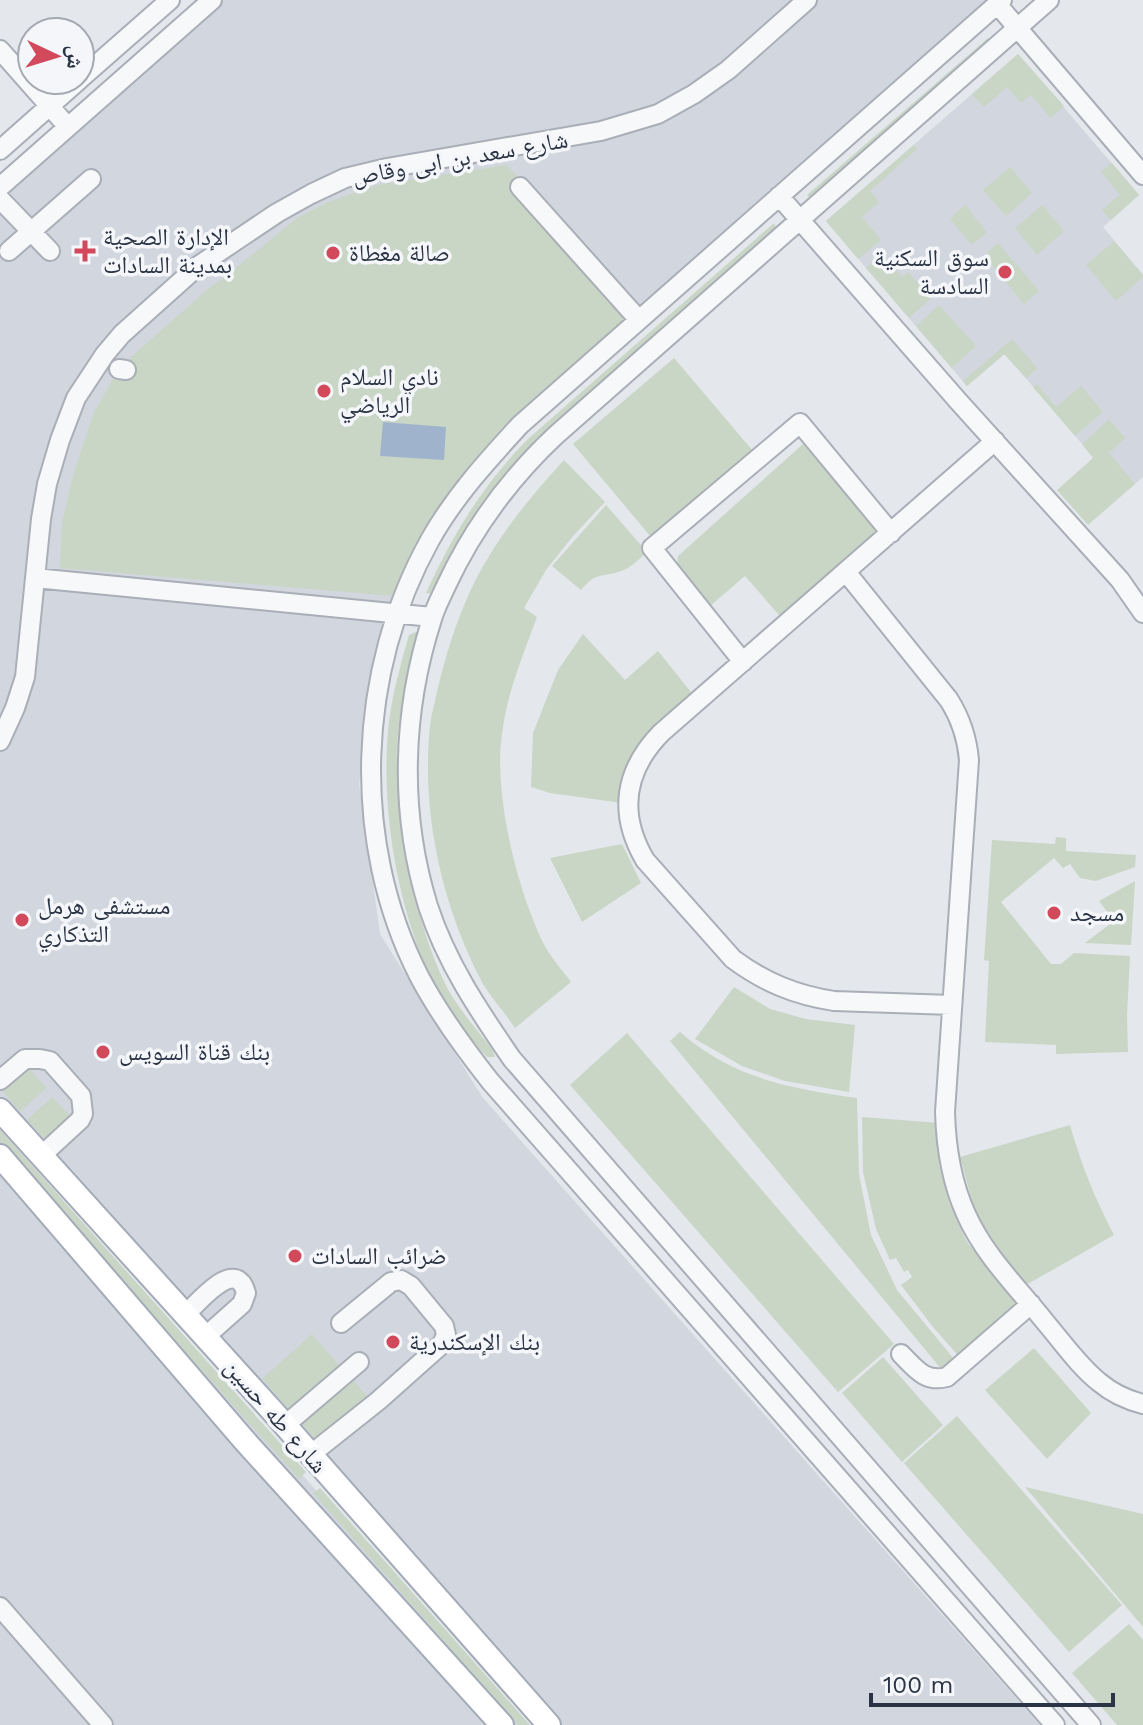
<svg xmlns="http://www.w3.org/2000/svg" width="1143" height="1725" viewBox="0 0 1143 1725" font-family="'Work Sans','Noto Naskh Arabic',sans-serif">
<rect width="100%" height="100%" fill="#e4e7ec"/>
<path fill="#d2d6de" d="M 223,0 L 999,0 L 472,471 L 378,671 L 359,784 L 380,934 L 483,1098 L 1040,1725 L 552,1725 L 0,1102 L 0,198 Z
M 1018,54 L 1139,195 L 1103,227 L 1143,275 L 1143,477 L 1124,493 L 1005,354 L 967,386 L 826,221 Z
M 0,1128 L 291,1462 L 523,1725 L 0,1725 Z"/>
<path fill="#c9d6c5" d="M 988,38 L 994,44 L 812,200 L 807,195 Z
M 1018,54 L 1064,106 L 1051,118 L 1031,95 L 1021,103 L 1007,87 L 984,107 L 972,94 Z
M 914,145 L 917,149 L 870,191 L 879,202 L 862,217 L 881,240 L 858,259 L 826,221 Z
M 1112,163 L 1139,195 L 1111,220 L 1102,210 L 1120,195 L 1101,172 Z
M 507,165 L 635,309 L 500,430 L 460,478 L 429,524 L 408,562 L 395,596 L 60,568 L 62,523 L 74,472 L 94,412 L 119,369 L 130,358 L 209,288 L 224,278 L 297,218 L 326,203 L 377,185 Z
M 1010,167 L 1032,193 L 1006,216 L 983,190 Z
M 965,205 L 987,232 L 972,245 L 950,219 Z
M 1042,205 L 1064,231 L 1037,255 L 1015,228 Z
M 774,223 L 777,230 L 517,460 L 477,512 L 452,550 L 434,594 L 426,593 C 452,536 483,484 528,439 Z
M 1114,241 L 1143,275 L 1143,277 L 1116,301 L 1086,265 Z
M 998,243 L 1039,291 L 1024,304 L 984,256 Z
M 882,254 L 902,277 L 908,272 L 931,298 L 909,318 L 866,268 Z
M 939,305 L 976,346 L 952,368 L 916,326 Z
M 1012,339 L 1037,368 L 1026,378 L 1004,354 L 967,386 L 963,381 Z
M 674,358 L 753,451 L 651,537 L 573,444 Z
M 1037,384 L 1056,407 L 1081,386 L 1103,412 L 1075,436 L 1033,387 Z
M 1109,419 L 1125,438 L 1109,453 L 1135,484 L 1088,525 L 1057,490 L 1093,458 L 1082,444 Z
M 803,444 L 883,535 L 785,622 L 745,576 L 710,606 L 677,567 L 678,556 Z
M 564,460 L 605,502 L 573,536 L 546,570 L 524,608 L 537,617 C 523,655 507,693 502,734 C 493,794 518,895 546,948 C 553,960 563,971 571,982 L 515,1028 C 505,1013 492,999 483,984 C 442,907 421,813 430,726 C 431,716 434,706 436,696 C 445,657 457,617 475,581 C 498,536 530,497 564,460 Z
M 606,505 L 647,552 C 639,559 631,568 621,571 C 601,578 597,571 581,590 L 552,566 Z
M 416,632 L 421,636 C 413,665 403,694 399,724 C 389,797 415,932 452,996 C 463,1014 479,1032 492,1049 L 495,1057 L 487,1057 C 474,1043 461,1030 451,1015 C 402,939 380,820 388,731 C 391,698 400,667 409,635 Z
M 583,634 L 625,680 L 658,651 L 695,697 L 664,727 L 622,803 L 550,793 L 531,787 L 533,733 L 558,670 Z
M 1056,837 L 1066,838 L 1066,851 L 1136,855 L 1135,867 L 1096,881 L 1080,878 L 1070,864 L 1063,868 L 1054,858 L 1001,902 L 1051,964 L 1061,964 L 1074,953 L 1130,956 L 1127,1016 L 1128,1052 L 1056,1054 L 1056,1045 L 985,1042 L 989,961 L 984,960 L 992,840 L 1055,844 Z
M 622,844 L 641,883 L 582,922 L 550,858 Z
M 1135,881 L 1131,945 L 1085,943 L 1114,921 L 1099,901 Z
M 734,987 L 770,1009 L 806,1019 L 855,1025 L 849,1092 L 785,1081 L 742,1066 L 695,1039 Z
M 680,1032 C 734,1079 789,1088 857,1098 L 859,1174 L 871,1235 L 897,1290 L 959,1365 L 947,1376 L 670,1041 Z
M 627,1033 L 894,1344 L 838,1392 L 570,1085 Z
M 26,1065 L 46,1088 L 20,1112 L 0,1088 Z
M 52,1097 L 72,1118 L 47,1141 L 27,1120 Z
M 862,1117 L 940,1123 L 939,1164 L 949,1202 L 967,1242 L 1015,1300 L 1014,1309 L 962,1360 L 933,1327 L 901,1285 L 912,1277 L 908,1270 L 904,1272 L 896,1258 L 890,1260 L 876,1229 L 863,1172 Z
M 1070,1125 C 1081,1164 1095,1199 1114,1235 L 1026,1285 C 1011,1267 995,1249 984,1229 C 972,1207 967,1181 960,1157 Z
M 0,1130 L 306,1472 L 299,1479 L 0,1145 Z
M 312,1334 L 342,1369 L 292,1413 L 262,1379 Z
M 1034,1348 L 1091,1413 L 1047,1459 L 985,1390 Z
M 883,1357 L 943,1425 L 902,1462 L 842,1393 Z
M 349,1376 L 369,1398 L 319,1443 L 299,1421 Z
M 957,1416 L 1122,1605 L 1069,1652 L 904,1463 Z
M 1025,1487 L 1143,1514 L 1143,1627 Z
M 320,1488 L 530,1725 L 518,1725 L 313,1493 Z
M 1129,1624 L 1143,1640 L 1143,1725 L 1117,1725 L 1072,1673 Z"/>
<path fill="#9fb4cc" d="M 383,422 L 446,427 L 444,460 L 380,456 Z"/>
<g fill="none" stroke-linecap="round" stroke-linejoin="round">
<defs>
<path id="minor" d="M 1002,0 L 520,425 C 487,461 454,497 430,540 C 357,671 350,841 419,976 C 439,1014 464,1048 490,1081 L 1055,1725
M 1049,0 L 556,435 C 509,479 473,528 446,586 C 441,597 435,608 432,619 C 402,712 399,812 428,906 C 446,962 479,1011 512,1059 L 1091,1725
M 997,4 L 1143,175
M 0,50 L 68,127
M 80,79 L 170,0
M 0,150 L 79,80
M 0,187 L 212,0
M 520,187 L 639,320
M 779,196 L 959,402 L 1120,580 L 1143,613
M 0,199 L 50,251
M 9,251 L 91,179
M 119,369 L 126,370
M 846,572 L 949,700 C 961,719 967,737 969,760 L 945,1112 C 946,1148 951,1181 966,1214 C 984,1255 1018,1288 1046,1323 C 1063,1343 1079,1366 1099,1382 C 1112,1393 1127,1400 1143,1404
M 35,578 L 432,617
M 743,662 L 652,548 L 800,423 L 891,533
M 0,741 L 15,708 L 25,677 L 41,519 L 47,484 L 60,440 L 76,398 L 105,354 L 122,334 L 198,266 L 277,213 L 311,194 L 345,178 L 387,168 L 601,131 L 658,114 L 694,94 L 728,70 L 807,0
M 952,1005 L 834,1001 C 795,995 764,982 733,959 L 645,860 C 618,814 624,771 661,733 L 995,441
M 0,1080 L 25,1059 L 40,1059 L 50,1061 L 81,1096 L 83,1114 L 80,1120 L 41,1156
M 184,1316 C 198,1303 236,1255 246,1293 L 242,1304 L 205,1337
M 901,1354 C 915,1368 925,1383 947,1377 L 1031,1304
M 284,1426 L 359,1362
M 310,1455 L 378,1401 L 442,1344 L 446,1335 L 444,1326 L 411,1286 L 401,1280 L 391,1282 L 341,1323
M 0,1607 L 103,1725"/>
<path id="major" d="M 0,1110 L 276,1415 L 549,1725
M 0,1156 L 244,1440 L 502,1725"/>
</defs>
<use href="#minor" stroke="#a9aeb7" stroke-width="22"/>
<use href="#major" stroke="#a3abb8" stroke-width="26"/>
<use href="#minor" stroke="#f7f8fa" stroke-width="18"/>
<use href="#major" stroke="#fff" stroke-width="22"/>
</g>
<g fill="#d1495b" stroke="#f4f6f9" stroke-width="3">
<path d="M81 239h8v8h8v8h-8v8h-8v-8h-8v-8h8z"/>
<circle cx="333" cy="253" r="8"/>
<circle cx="1005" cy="272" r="8"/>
<circle cx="324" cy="391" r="8"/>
<circle cx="1054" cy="913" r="8"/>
<circle cx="22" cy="920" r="8"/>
<circle cx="103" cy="1052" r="8"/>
<circle cx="295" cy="1256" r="8"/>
<circle cx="393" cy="1342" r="8"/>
</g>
<g text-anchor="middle" stroke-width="7" stroke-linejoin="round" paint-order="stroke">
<g font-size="24" fill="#2b3445" stroke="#f4f6f9">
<text transform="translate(460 158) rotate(-10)" y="8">شارع سعد بن ابى وقاص</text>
<text transform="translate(276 1416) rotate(49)" y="8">شارع طه حسين</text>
</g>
<g font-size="24" fill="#2b3445" stroke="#f4f6f9" text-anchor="start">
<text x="103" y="245">الإدارة الصحية<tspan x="103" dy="28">بمدينة السادات</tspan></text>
<text x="349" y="261">صالة مغطاة</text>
<text x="989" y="266" text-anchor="end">سوق السكنية<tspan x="989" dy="28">السادسة</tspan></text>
<text x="340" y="385">نادي السلام<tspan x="340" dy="28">الرياضي</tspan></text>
<text x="38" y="914">مستشفى هرمل<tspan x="38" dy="28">التذكاري</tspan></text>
<text x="1070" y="921">مسجد</text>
<text x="119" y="1060">بنك قناة السويس</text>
<text x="311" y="1264">ضرائب السادات</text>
<text x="409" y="1350">بنك الإسكندرية</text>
</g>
</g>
<g transform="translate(56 56) rotate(94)"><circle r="38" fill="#f4f6f9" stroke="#a4a8b1" stroke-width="2"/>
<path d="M0-6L14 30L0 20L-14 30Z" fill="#d1495b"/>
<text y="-12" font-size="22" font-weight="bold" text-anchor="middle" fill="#2b3445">ش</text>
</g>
<path d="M871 1693v12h242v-12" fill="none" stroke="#2b3445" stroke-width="4"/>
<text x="883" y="1693" font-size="24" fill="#2b3445" stroke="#f4f6f9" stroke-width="6" paint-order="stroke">100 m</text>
</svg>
